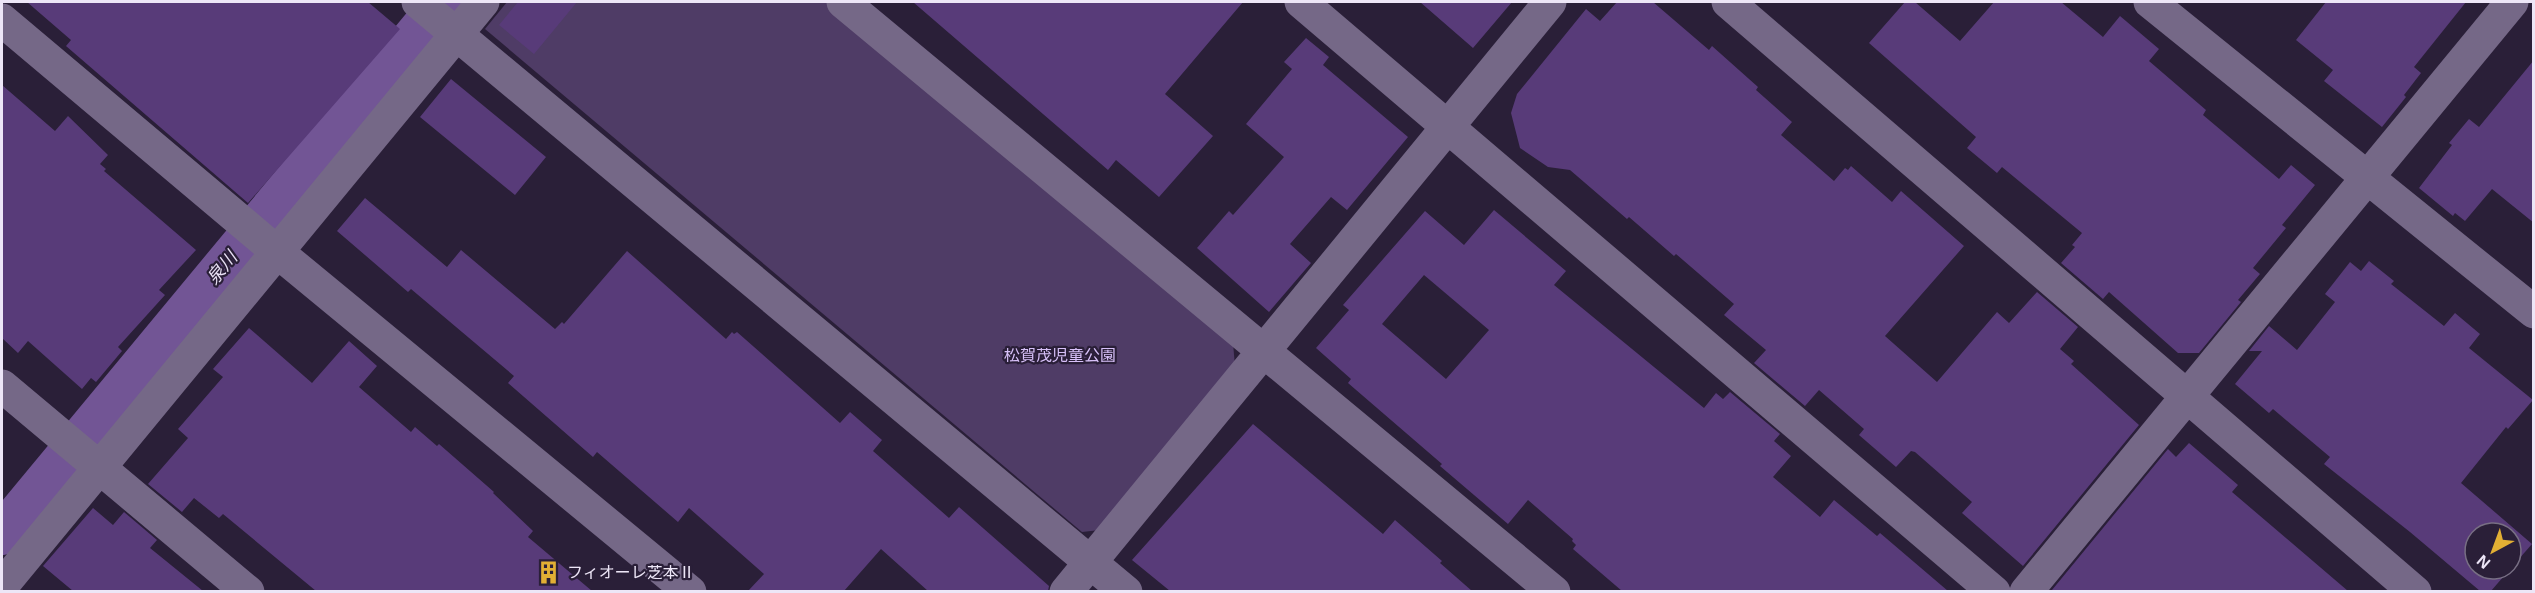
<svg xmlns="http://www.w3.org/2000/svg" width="2535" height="593" viewBox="0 0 2535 593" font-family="Arial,'Noto Sans JP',sans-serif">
<rect width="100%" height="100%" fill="#2a1f38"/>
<path fill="#4f3c66" d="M 507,2 L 827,2 L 1233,343 L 1235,366 L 1100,530 L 1082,532 L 485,29 Z"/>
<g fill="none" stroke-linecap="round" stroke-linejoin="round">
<path stroke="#725595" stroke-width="42" d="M 2,534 L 443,2"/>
</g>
<path fill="#583b79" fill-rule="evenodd" d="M 27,2 L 368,2 L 400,29 L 248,203 L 66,46 L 71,40 Z
M 518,2 L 577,2 L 534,54 L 499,25 Z
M 913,2 L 1243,2 L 1165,94 L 1213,136 L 1159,197 L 1116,160 L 1108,170 Z
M 1420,2 L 1512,2 L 1473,48 Z
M 1617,2 L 1653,2 L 1709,50 L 1712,46 L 1758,87 L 1756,90 L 1792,122 L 1781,135 L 1834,181 L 1845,168 L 1848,170 L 1851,166 L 1892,202 L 1901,191 L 1964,246 L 1885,336 L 1937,382 L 1997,312 L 2009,323 L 2037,292 L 2078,327 L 2060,349 L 2074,361 L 2071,364 L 2139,425 L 2023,566 L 1962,513 L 1972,502 L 1915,452 L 1911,451 L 1896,467 L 1859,435 L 1864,429 L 1819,390 L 1805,406 L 1754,363 L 1766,350 L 1724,315 L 1734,304 L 1676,254 L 1674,256 L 1629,217 L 1627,219 L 1570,170 L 1548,167 L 1520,148 L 1511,113 L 1517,94 L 1586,9 L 1600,21 Z
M 1905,2 L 1915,2 L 1960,41 L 1994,2 L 2061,2 L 2103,37 L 2120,16 L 2159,49 L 2149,61 L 2206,110 L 2203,115 L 2279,179 L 2291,165 L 2315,185 L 2282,225 L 2286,228 L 2253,268 L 2260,274 L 2238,300 L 2241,302 L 2199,353 L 2178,353 L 2109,292 L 2103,299 L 2061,263 L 2075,247 L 2072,245 L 2082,233 L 2002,167 L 1997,173 L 1967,148 L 1976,137 L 1869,43 Z
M 2326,2 L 2466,2 L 2414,67 L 2421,73 L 2404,95 L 2406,97 L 2382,127 L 2324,81 L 2333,70 L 2296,40 Z
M 1306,38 L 1329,57 L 1323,65 L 1408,137 L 1347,210 L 1331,197 L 1290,244 L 1311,263 L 1269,312 L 1197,248 L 1229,211 L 1233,215 L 1284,157 L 1246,124 L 1292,69 L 1284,62 Z
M 2534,60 L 2534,223 L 2492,189 L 2465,221 L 2455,213 L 2453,216 L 2419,188 L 2452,145 L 2449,143 L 2469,119 L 2479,127 Z
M 451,79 L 546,157 L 515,195 L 420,117 Z
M 2,85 L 55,131 L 68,116 L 108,155 L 100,164 L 106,169 L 104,171 L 196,250 L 159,290 L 165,295 L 118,347 L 122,351 L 96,382 L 91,378 L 82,389 L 28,341 L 18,353 L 2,338 Z
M 365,198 L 447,267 L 461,250 L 555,329 L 562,322 L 564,324 L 627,251 L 726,339 L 732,332 L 734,334 L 737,332 L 840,423 L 850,412 L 882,440 L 873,451 L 949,518 L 959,507 L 1049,586 L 1048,591 L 928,591 L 881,549 L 844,591 L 748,591 L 764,574 L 689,508 L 678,522 L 597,452 L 593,457 L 508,383 L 514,376 L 411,289 L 408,292 L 337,231 Z
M 1494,210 L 1566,271 L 1554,285 L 1704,408 L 1716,393 L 1723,399 L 1730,392 L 1780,434 L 1774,441 L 1791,456 L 1773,477 L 1820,517 L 1834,500 L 1877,536 L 1880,533 L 1948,591 L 1622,591 L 1573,549 L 1576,545 L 1572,541 L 1573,539 L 1528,500 L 1508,524 L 1440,466 L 1442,464 L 1348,383 L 1351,379 L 1316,348 L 1349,310 L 1343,305 L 1425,211 L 1464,245 ZM 1424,275 L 1489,330 L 1446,379 L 1382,324 Z
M 2369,261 L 2394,281 L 2391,284 L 2444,326 L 2455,313 L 2480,334 L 2469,348 L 2533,400 L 2508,429 L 2506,427 L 2461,483 L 2532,544 L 2511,568 L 2511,533 L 2475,533 L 2475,569 L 2510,569 L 2491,591 L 2480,591 L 2410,532 L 2324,464 L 2330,457 L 2273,409 L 2269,413 L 2235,384 L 2262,351 L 2249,351 L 2269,326 L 2297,350 L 2335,302 L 2325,294 L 2350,262 L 2361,271 Z
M 249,328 L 312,383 L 349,341 L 377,366 L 359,387 L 411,432 L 415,427 L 437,446 L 439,444 L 494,492 L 493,493 L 533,531 L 528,537 L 592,591 L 316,591 L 223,514 L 219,518 L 194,498 L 182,512 L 148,484 L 188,438 L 178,429 L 223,377 L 213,369 Z
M 1253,424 L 1383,534 L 1395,520 L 1442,561 L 1440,563 L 1472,591 L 1170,591 L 1132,560 Z
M 2189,443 L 2238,485 L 2232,492 L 2348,591 L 2052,590 L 2168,449 L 2176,457 Z
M 93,508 L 113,525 L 124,512 L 157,540 L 150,548 L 203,591 L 73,591 L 43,566 Z"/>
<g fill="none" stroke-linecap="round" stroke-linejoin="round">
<path stroke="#756887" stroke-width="33" d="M 418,2 L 1126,592
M 843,2 L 1554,592
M 1301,2 L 1994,592
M 1728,2 L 2415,592
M 2150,2 L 2534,312
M 2,20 L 263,240 L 690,592
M 2,386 L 248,592
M 2,586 L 483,2
M 1066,592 L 1550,2
M 2026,592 L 2512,2"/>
</g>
<defs>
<symbol id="building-bare" viewBox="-9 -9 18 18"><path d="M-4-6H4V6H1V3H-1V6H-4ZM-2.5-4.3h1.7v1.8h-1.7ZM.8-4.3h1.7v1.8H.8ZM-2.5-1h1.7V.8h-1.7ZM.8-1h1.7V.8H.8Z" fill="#e2af34" stroke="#2a1f38" stroke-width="2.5" paint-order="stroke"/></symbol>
</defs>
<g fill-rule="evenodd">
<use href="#building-bare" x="532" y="556" width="33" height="33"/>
</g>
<g text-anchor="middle" stroke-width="4.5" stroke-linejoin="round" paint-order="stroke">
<g font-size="16" fill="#d7c0f8" stroke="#2a1f38">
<text x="1060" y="361">松賀茂児童公園</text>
</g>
<g font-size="16" fill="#ede6f7" stroke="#2a1f38" text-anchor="start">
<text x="567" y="578">フィオーレ芝本Ⅱ</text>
</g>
<g font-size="18" font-style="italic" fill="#e8e0f4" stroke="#2a1f38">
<text transform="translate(222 268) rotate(-50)" y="6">泉川</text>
</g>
</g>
<rect width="2535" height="593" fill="none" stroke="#ede6f7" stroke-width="6"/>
<g transform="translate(2493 551) rotate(221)"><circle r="28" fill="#2a1f38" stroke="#786f84" stroke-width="1.5"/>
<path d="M0-4.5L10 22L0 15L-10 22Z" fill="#e2af34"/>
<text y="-9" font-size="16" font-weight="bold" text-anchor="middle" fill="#ede6f7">N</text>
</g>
</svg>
